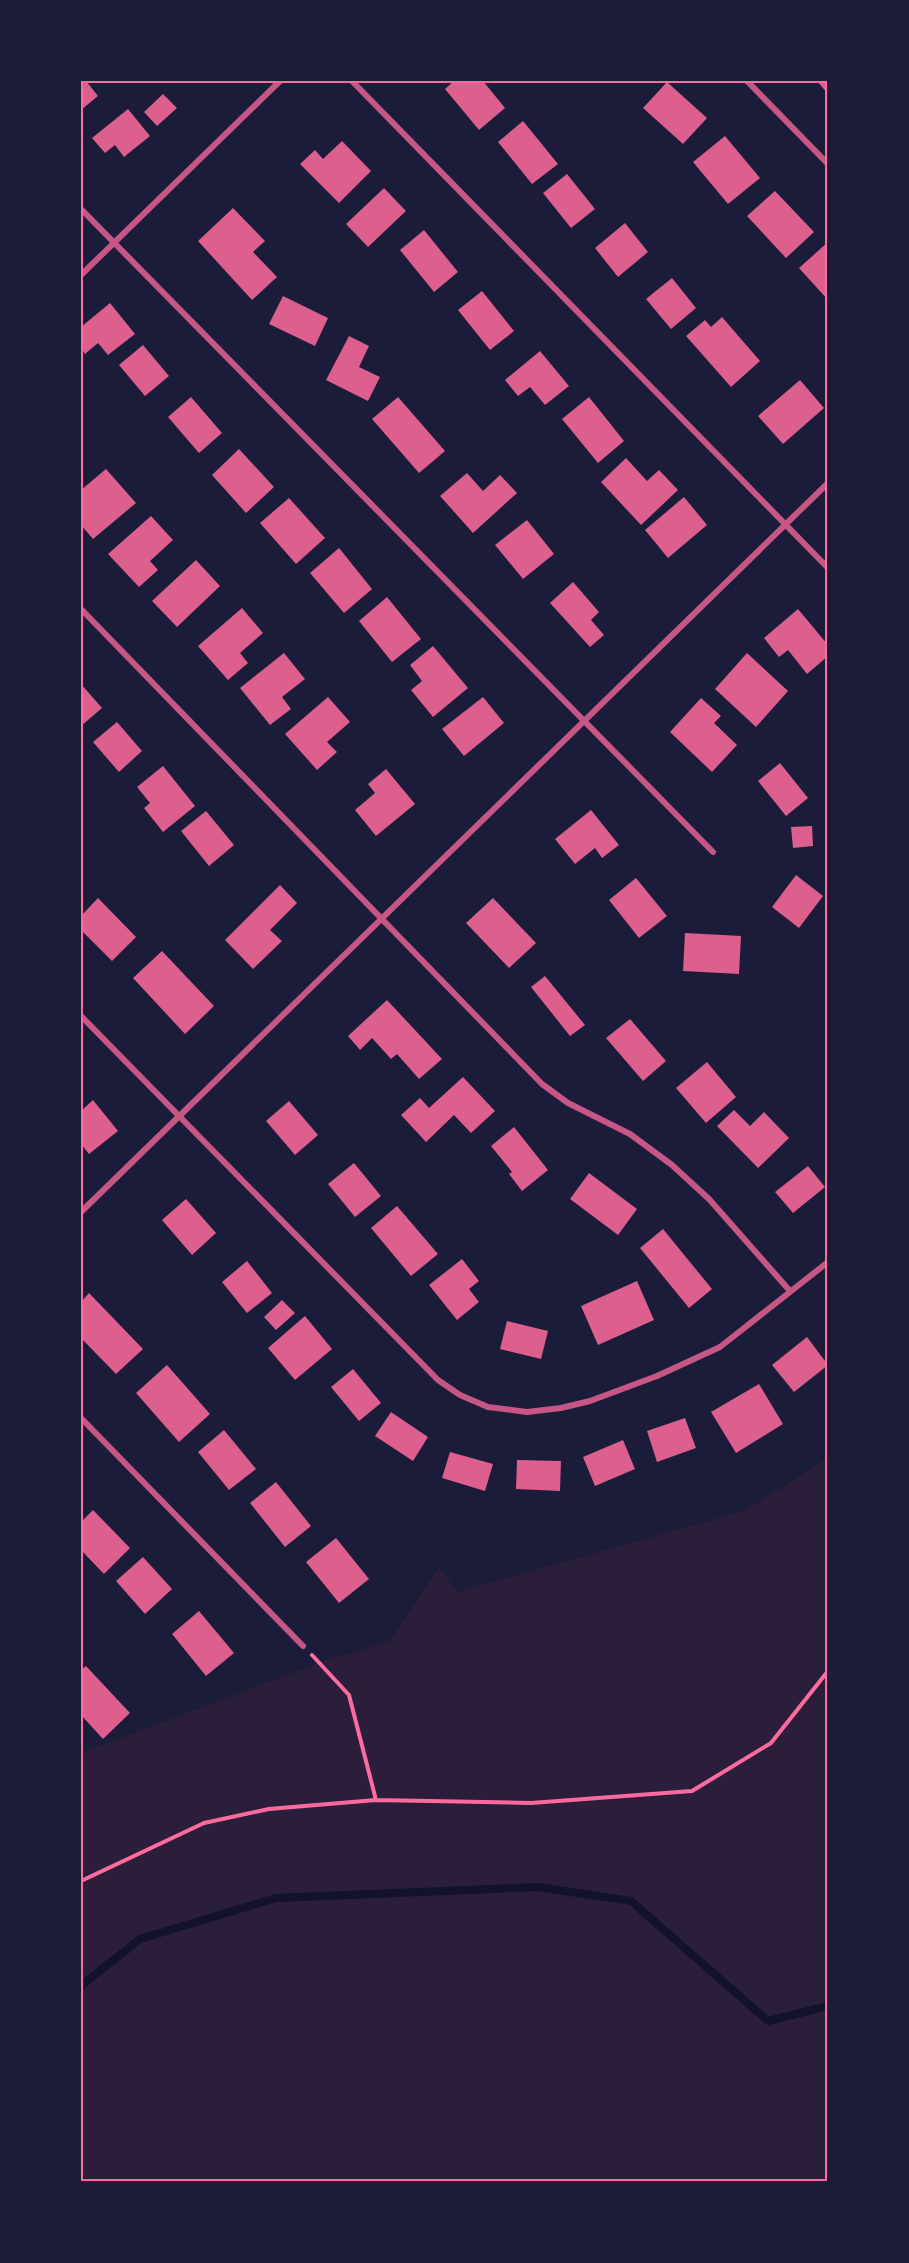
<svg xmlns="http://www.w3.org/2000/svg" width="909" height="2263" viewBox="0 0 909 2263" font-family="'Fira Sans',sans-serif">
<rect width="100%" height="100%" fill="#1b1b3a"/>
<path fill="#2a1e3b" d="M 828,1458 L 828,2182 L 81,2182 L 81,1753 L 321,1662 L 390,1641 L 439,1567 L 457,1592 L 744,1511 Z"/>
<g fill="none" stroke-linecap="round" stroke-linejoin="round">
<path stroke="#12122b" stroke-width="8" d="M 81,1986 L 140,1939 L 276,1898 L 538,1887 L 631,1901 L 768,2021 L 828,2006"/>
</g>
<path fill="#dd5f8e" d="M 81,81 L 86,81 L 98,96 L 81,110 Z
M 454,81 L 483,81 L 505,108 L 479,130 L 445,89 Z
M 817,81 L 828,81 L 828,94 Z
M 667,82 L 707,118 L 683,144 L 643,108 Z
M 163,94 L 177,108 L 157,126 L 144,112 Z
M 128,109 L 150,136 L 124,157 L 115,145 L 105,153 L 92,138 Z
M 523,121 L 558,164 L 532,184 L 498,142 Z
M 725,136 L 760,178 L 728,204 L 693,162 Z
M 342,141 L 371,171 L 339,203 L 300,164 L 315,150 L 323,159 Z
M 567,174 L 595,209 L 571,228 L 543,193 Z
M 384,188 L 406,211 L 368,247 L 346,224 Z
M 775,191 L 814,232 L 786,258 L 747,216 Z
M 233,208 L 265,241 L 253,252 L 277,277 L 252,300 L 198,241 Z
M 625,223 L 648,252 L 618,277 L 595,248 Z
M 424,230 L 458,272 L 434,292 L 400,250 Z
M 828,242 L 828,300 L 799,268 Z
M 672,278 L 696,308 L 671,329 L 646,299 Z
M 482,291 L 514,331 L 490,350 L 458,310 Z
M 283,296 L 328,318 L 315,346 L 269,324 Z
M 110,303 L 135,334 L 108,355 L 98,343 L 85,354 L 81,348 L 81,327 Z
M 722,317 L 760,361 L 731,387 L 686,336 L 705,320 L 711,327 Z
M 349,336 L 369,346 L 359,367 L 380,377 L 368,401 L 326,380 Z
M 143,345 L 169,376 L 145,396 L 119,365 Z
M 540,351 L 569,386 L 545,405 L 530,387 L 518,396 L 505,380 Z
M 800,380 L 824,408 L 783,444 L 758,416 Z
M 191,397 L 222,433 L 199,453 L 168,417 Z
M 398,397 L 445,451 L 419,473 L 372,419 Z
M 589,397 L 624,441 L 598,463 L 562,419 Z
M 239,449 L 274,487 L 246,513 L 212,475 Z
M 626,458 L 647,481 L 659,470 L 678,490 L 641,525 L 601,482 Z
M 106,469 L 136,503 L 93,539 L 81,525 L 81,490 Z
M 467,473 L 483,491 L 500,475 L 517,493 L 473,533 L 440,496 Z
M 684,497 L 707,525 L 668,558 L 645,530 Z
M 289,498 L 325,538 L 296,564 L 260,523 Z
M 151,516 L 173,540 L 150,561 L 158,570 L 139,587 L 108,554 Z
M 527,520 L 554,554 L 523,579 L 495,545 Z
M 339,548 L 372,589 L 344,613 L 310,573 Z
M 196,560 L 220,586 L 177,627 L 152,601 Z
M 573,582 L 599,612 L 591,620 L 604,635 L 590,647 L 550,603 Z
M 387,597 L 421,639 L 392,662 L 359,621 Z
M 242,608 L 263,633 L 240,653 L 248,663 L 228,680 L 198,646 Z
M 798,609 L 828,645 L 828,656 L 807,674 L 788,650 L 779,657 L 764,638 Z
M 433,646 L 468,688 L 433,717 L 411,690 L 422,681 L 410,665 Z
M 284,653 L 305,679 L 282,697 L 291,709 L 270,725 L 240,688 Z
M 747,653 L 788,691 L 756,727 L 715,689 Z
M 81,684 L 102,708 L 81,726 Z
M 328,697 L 350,722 L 327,742 L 337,752 L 317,770 L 285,734 Z
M 483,697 L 504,723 L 464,756 L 442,729 Z
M 701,698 L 721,716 L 714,723 L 737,745 L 712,772 L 670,732 Z
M 117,722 L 142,751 L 119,772 L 93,742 Z
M 780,763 L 808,798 L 786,816 L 758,781 Z
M 163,766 L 195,806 L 163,832 L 144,808 L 150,803 L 137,787 Z
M 386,769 L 415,804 L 376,836 L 355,810 L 375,793 L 368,784 Z
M 591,810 L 619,845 L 602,858 L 595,848 L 575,864 L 555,839 Z
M 206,811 L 234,845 L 209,866 L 181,831 Z
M 812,826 L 813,846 L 793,848 L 791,827 Z
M 796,875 L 823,896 L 799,928 L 772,907 Z
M 636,878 L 667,916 L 639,938 L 609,900 Z
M 280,885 L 297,903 L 270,930 L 282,941 L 253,969 L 225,940 Z
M 98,898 L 136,937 L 112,961 L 81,930 L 81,916 Z
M 493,898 L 536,943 L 509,968 L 466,923 Z
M 685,933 L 741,936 L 739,974 L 683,971 Z
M 162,951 L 214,1006 L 185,1034 L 133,978 Z
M 545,976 L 585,1025 L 570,1036 L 531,987 Z
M 387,1000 L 442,1059 L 419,1079 L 397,1054 L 391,1059 L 372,1038 L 360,1050 L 348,1036 Z
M 630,1019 L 666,1061 L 643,1081 L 606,1038 Z
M 707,1062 L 736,1097 L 706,1123 L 676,1088 Z
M 463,1077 L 495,1111 L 471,1133 L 454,1115 L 426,1142 L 401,1115 L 420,1098 L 429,1108 Z
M 93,1100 L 118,1131 L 89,1154 L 81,1144 L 81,1111 Z
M 289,1101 L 318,1135 L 295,1155 L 266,1121 Z
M 734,1110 L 750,1126 L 764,1112 L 789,1138 L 758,1168 L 717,1126 Z
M 514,1127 L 548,1170 L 522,1191 L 509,1174 L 512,1172 L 491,1146 Z
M 354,1163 L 381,1196 L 355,1217 L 328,1184 Z
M 808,1166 L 825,1187 L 793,1213 L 775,1192 Z
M 589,1173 L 637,1209 L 618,1235 L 570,1199 Z
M 186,1199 L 216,1233 L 192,1255 L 162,1220 Z
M 397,1206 L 438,1254 L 411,1276 L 371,1228 Z
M 663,1229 L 712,1289 L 689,1308 L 640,1248 Z
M 462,1259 L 479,1281 L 469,1289 L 479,1302 L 457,1320 L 429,1285 Z
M 247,1261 L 272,1293 L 247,1313 L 222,1282 Z
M 637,1281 L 654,1320 L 598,1345 L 581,1306 Z
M 89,1293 L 143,1349 L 116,1374 L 81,1338 L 81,1302 Z
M 282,1300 L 295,1313 L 276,1330 L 264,1317 Z
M 305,1316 L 332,1349 L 295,1380 L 268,1348 Z
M 507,1321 L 548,1331 L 541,1359 L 500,1349 Z
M 807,1337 L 828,1365 L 794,1392 L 772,1365 Z
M 167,1365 L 210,1414 L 179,1442 L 136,1393 Z
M 353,1369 L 381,1403 L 359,1421 L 331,1387 Z
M 759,1384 L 783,1424 L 736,1453 L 711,1412 Z
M 391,1412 L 428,1437 L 413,1461 L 375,1436 Z
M 685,1418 L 696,1448 L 657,1462 L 647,1431 Z
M 224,1430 L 256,1469 L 229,1490 L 198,1452 Z
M 623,1440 L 635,1469 L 595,1486 L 583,1457 Z
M 450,1452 L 493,1464 L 485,1491 L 442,1478 Z
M 517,1460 L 561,1461 L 560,1491 L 516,1489 Z
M 276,1482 L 311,1526 L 285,1547 L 250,1503 Z
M 93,1510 L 130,1548 L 104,1574 L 81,1550 L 81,1522 Z
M 336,1538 L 369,1579 L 339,1603 L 306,1562 Z
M 143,1557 L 172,1589 L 145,1614 L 116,1581 Z
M 199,1611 L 234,1653 L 206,1676 L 172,1634 Z
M 86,1666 L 130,1713 L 103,1739 L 81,1715 L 81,1670 Z"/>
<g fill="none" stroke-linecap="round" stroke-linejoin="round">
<path stroke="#ff6b9d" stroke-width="4" d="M 312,1655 L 349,1695 L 376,1800
M 81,1881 L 204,1823 L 269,1809 L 376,1800 L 531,1803 L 692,1791 L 771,1743 L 828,1671"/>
<path stroke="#c65784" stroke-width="6" d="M 352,81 L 828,568
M 747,81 L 828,164
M 81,209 L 713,852
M 81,275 L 280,81
M 81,609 L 542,1084 L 568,1103 L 630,1134 L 672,1165 L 709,1199 L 790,1291
M 81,1016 L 438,1380 L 460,1395 L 488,1407 L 527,1412 L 561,1408 L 590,1401 L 657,1376 L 720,1347 L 828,1262
M 81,1212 L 828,483
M 81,1418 L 303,1646"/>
</g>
<rect width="909" height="2263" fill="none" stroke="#1b1b3a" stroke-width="165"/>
<rect x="82" y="82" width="744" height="2098" fill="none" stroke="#ff6b9d" stroke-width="2"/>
</svg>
